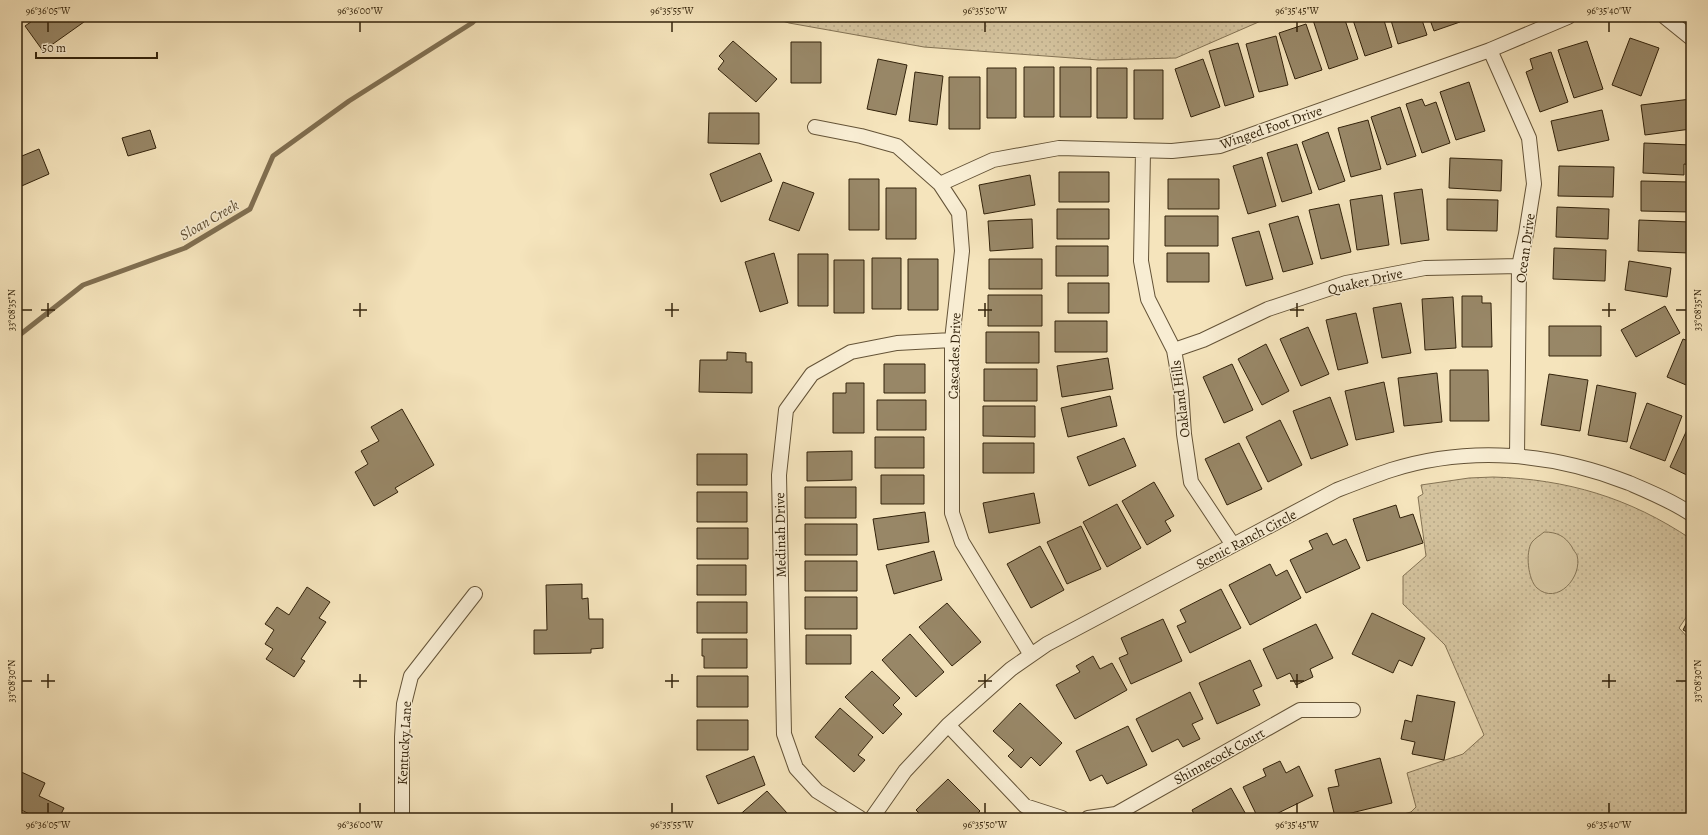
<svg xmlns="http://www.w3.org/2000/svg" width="1708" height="835" viewBox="0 0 1708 835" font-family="Alegreya,serif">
<defs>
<pattern id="grass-dots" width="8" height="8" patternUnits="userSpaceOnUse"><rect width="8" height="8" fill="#d4c39e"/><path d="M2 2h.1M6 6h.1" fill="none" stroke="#b6a787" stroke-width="1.8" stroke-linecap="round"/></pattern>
</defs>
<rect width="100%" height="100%" fill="#f5e4bc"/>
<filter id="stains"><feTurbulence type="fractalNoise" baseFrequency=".005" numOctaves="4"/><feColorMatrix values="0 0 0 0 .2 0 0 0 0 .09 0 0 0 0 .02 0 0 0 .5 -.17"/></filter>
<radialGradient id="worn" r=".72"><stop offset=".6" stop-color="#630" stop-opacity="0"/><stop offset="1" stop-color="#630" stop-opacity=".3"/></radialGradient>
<path fill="url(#grass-dots)" stroke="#847354" d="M 770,17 L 1270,17 L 1176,58 L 1099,60 L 924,47 L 789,23 Z
M 1493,477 C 1567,479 1630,498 1691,539 L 1691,610 L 1679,628 L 1691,641 L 1691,818 L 1389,818 L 1411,812 L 1416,807 L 1407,773 L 1463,754 L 1484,735 L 1445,645 L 1403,604 L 1403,576 L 1426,556 L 1418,497 L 1423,494 L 1421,485 L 1469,478 Z"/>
<path fill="#d4c39e" stroke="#847354" d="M 1544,532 C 1557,532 1565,536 1572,547 C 1573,550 1576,553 1577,555 C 1583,577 1557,606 1537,588 C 1528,580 1525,552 1532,542 C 1535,538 1541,535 1544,532 Z"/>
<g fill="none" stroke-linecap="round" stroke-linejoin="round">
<path stroke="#806f51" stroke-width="5" d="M 17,337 L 83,285 L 185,248 L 250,209 L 273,156 L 349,101 L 472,23 L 478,17"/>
</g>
<path fill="#988767" stroke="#33230b" d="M 38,17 L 91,17 L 43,51 L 25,26 Z
M 1324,17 L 1344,17 L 1358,59 L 1329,69 L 1313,20 Z
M 1352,17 L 1383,17 L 1392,47 L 1365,56 Z
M 1390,17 L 1421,17 L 1427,35 L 1398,44 Z
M 1429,17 L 1459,17 L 1460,22 L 1434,31 Z
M 1306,24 L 1322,70 L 1295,79 L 1279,33 Z
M 1276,36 L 1288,85 L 1259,92 L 1246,44 Z
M 1630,38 L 1659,48 L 1641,96 L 1612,85 Z
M 733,41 L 777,79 L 756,102 L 718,69 L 724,61 L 719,56 Z
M 1587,41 L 1603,89 L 1574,98 L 1558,50 Z
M 791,42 L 821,42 L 821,83 L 791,83 Z
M 1238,43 L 1254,97 L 1225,106 L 1209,51 Z
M 1551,52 L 1568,102 L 1540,112 L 1526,72 L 1533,69 L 1530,59 Z
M 878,59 L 907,65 L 896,115 L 867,109 Z
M 1203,59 L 1220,107 L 1191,117 L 1175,69 Z
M 1024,67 L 1054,67 L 1054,117 L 1024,117 Z
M 1060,67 L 1091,67 L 1091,117 L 1060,117 Z
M 987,68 L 1016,68 L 1016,118 L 987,118 Z
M 1097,68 L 1127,68 L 1127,118 L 1097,118 Z
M 1134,70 L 1163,70 L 1163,119 L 1134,119 Z
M 915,72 L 943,76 L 937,125 L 909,121 Z
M 949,77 L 980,77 L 980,129 L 949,129 Z
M 1469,82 L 1485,131 L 1456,140 L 1440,92 Z
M 1422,99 L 1425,106 L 1436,102 L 1450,143 L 1422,153 L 1406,104 Z
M 1691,99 L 1691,129 L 1645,135 L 1641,105 Z
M 1400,107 L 1416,156 L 1387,165 L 1371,117 Z
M 1602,110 L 1609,140 L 1558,151 L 1551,121 Z
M 709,113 L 759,113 L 759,144 L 708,143 Z
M 1368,120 L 1381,169 L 1351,177 L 1338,128 Z
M 150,130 L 156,148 L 128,156 L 122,138 Z
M 1328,132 L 1345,181 L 1319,190 L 1302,142 Z
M 1644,143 L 1691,145 L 1691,165 L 1684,164 L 1684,175 L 1643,173 Z
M 1297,144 L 1312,193 L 1282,202 L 1267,153 Z
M 39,149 L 49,174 L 17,188 L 17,158 Z
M 760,153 L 772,181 L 721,202 L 710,174 Z
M 1262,157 L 1276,206 L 1248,214 L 1233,166 Z
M 1450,158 L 1502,160 L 1501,191 L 1449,188 Z
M 1559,166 L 1614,167 L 1613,197 L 1558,196 Z
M 1059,172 L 1109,172 L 1109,202 L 1059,202 Z
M 1030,175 L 1035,205 L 984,214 L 979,185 Z
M 849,179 L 879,179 L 879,230 L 849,230 Z
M 1168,179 L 1219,179 L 1219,209 L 1168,209 Z
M 1641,181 L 1691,182 L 1691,212 L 1641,211 Z
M 783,182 L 814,193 L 799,231 L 769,220 Z
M 886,188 L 916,188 L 916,239 L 886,239 Z
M 1422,189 L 1429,240 L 1401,244 L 1394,193 Z
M 1382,195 L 1389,245 L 1357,250 L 1350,200 Z
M 1447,199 L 1498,200 L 1497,231 L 1447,230 Z
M 1339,204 L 1351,252 L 1321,259 L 1309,210 Z
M 1557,207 L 1609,209 L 1608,239 L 1556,237 Z
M 1057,209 L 1109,209 L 1109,239 L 1057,239 Z
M 1165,216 L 1218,216 L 1218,246 L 1165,246 Z
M 1298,216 L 1313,264 L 1283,272 L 1269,224 Z
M 1032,219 L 1033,248 L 990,251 L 988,221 Z
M 1639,220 L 1690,222 L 1689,253 L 1638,251 Z
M 1259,231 L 1273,279 L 1246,286 L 1232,238 Z
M 1056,246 L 1108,246 L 1108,276 L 1056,276 Z
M 1554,248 L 1606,250 L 1605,281 L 1553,279 Z
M 774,253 L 788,303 L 760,312 L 745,262 Z
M 1167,253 L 1209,253 L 1209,282 L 1167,282 Z
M 798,254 L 828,254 L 828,306 L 798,306 Z
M 872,258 L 901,258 L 901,309 L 872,309 Z
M 908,259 L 938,259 L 938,310 L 908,310 Z
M 989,259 L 1042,259 L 1042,289 L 989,289 Z
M 834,260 L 864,260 L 864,313 L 834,313 Z
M 1629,261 L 1671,268 L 1667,297 L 1625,290 Z
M 1068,283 L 1109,283 L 1109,313 L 1068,313 Z
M 988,295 L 1042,295 L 1042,326 L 988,326 Z
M 1462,296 L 1482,296 L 1482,303 L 1491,303 L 1492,347 L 1462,347 Z
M 1453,297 L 1456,348 L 1425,350 L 1422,299 Z
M 1401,303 L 1411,353 L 1382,358 L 1373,308 Z
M 1665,306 L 1680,333 L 1636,357 L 1621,330 Z
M 1356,313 L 1368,363 L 1338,370 L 1326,320 Z
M 1055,321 L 1107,321 L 1107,352 L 1055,352 Z
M 1549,326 L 1601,326 L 1601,356 L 1549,356 Z
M 1308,327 L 1329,374 L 1301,386 L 1280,339 Z
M 986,332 L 1039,332 L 1039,363 L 986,363 Z
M 1683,339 L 1691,342 L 1691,387 L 1667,377 Z
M 1266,344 L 1289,391 L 1262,405 L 1238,359 Z
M 727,352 L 746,353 L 746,362 L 752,362 L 752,393 L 699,392 L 700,360 L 727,360 Z
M 1108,358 L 1113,389 L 1062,397 L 1057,366 Z
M 884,364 L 925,364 L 925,393 L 884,393 Z
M 1232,364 L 1253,410 L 1224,423 L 1203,377 Z
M 984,369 L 1037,369 L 1037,401 L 984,401 Z
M 1450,370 L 1488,370 L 1489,421 L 1450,421 Z
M 1437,373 L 1442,422 L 1404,426 L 1398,378 Z
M 1549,374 L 1588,380 L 1580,431 L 1541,425 Z
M 1384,382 L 1394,432 L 1356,440 L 1345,391 Z
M 846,383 L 864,383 L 864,433 L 833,433 L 833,393 L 846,393 Z
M 1597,385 L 1636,393 L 1627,442 L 1588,435 Z
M 1110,396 L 1117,426 L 1068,437 L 1061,408 Z
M 1330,397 L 1348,445 L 1311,459 L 1293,411 Z
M 877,400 L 926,400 L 926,430 L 877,430 Z
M 1647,403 L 1682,416 L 1665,461 L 1630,448 Z
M 983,406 L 1035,406 L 1035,437 L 983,436 Z
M 402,409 L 434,465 L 395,488 L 398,492 L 374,506 L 355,472 L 368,464 L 361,451 L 379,441 L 371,427 Z
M 1280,420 L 1302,465 L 1268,482 L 1246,437 Z
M 1691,421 L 1691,477 L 1670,467 Z
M 875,437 L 924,437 L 924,468 L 875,468 Z
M 1124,438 L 1136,466 L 1089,486 L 1077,457 Z
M 983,443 L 1034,443 L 1034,473 L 983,473 Z
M 1239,443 L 1262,489 L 1227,505 L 1205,459 Z
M 852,451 L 852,480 L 807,481 L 807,452 Z
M 697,454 L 747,454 L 747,485 L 697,485 Z
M 881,475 L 924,475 L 924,504 L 881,504 Z
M 1154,482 L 1174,516 L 1165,521 L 1171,531 L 1147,545 L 1122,501 Z
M 805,487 L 856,487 L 856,518 L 805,518 Z
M 697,492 L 747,492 L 747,522 L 697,522 Z
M 1034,493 L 1040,523 L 989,533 L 983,503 Z
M 1117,504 L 1141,548 L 1107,567 L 1083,522 Z
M 1396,505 L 1400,518 L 1413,514 L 1423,543 L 1367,561 L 1353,519 Z
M 925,512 L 929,542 L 878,550 L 873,519 Z
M 805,524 L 857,524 L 857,555 L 805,555 Z
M 1081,526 L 1101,569 L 1067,584 L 1047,542 Z
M 697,528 L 748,528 L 748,559 L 697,559 Z
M 1327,533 L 1333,545 L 1346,539 L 1360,568 L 1306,593 L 1290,560 L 1313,549 L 1309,541 Z
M 1040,546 L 1064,590 L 1031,608 L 1007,564 Z
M 934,551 L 942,580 L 894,594 L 886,565 Z
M 805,561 L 857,561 L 857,591 L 805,591 Z
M 1270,564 L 1276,576 L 1287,570 L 1301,598 L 1250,625 L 1229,585 Z
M 697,565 L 746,565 L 746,595 L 697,595 Z
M 582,584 L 582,599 L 588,598 L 589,619 L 603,619 L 603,648 L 591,649 L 591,653 L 534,654 L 534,630 L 547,630 L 546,585 Z
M 307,587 L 330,602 L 319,618 L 326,622 L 301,659 L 305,661 L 294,677 L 266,659 L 273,649 L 265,644 L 274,630 L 265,624 L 277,607 L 289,615 Z
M 1221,589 L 1241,628 L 1190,653 L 1177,626 L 1186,622 L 1180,610 Z
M 805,597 L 857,597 L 857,629 L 805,629 Z
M 697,602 L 747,602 L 747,633 L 697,633 Z
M 947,603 L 981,642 L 952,666 L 919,627 Z
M 1372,613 L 1425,638 L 1412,666 L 1399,660 L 1393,673 L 1352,654 Z
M 1691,614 L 1691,634 L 1683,630 Z
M 1163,619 L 1182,661 L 1131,684 L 1119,658 L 1128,654 L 1121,638 Z
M 1316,624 L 1333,658 L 1310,669 L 1313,677 L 1296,685 L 1290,673 L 1277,679 L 1263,649 Z
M 910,634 L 944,672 L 916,697 L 882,660 Z
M 806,635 L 851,635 L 851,664 L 806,664 Z
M 702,639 L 747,639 L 747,668 L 704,668 L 704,656 L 702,656 Z
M 1093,656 L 1100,669 L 1112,663 L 1127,690 L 1075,719 L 1056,685 L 1080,672 L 1076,666 Z
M 1250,660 L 1262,686 L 1253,690 L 1260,705 L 1217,724 L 1199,683 Z
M 872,671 L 900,698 L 893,705 L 902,714 L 883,734 L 845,697 Z
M 697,676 L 748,676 L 748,707 L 697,707 Z
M 1190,692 L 1203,719 L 1192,724 L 1200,739 L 1183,747 L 1178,739 L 1152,752 L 1136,719 Z
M 1417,695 L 1455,702 L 1444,760 L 1412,754 L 1415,742 L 1401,739 L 1405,720 L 1412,722 Z
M 1020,703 L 1062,743 L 1040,766 L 1031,757 L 1021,768 L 1008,756 L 1014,750 L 993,731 Z
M 840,708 L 873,737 L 858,755 L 865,760 L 854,772 L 815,737 Z
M 697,720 L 748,720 L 748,750 L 697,750 Z
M 1128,726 L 1147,765 L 1107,784 L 1102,775 L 1090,781 L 1076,751 Z
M 754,756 L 765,785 L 718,804 L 706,776 Z
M 1380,758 L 1392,803 L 1335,817 L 1328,788 L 1339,786 L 1335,770 Z
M 1280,761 L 1286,773 L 1299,766 L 1313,796 L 1268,818 L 1258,818 L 1243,787 L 1266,776 L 1263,769 Z
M 17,770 L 45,783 L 39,796 L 64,808 L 59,818 L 38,818 L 17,808 Z
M 948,779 L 980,811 L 973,818 L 924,818 L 916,810 Z
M 1231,788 L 1248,818 L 1196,818 L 1192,810 Z
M 767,791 L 787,813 L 782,818 L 736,818 Z"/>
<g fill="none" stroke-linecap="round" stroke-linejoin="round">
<defs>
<path id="street" d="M 1665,17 L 1691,38
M 1490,50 L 1529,138 L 1534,184 L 1526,234 L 1519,266 L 1517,456
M 815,127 L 861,136 L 897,146 L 940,184 L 959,213 L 962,251 L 952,340 L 952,513 L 962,542 L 1031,655
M 1143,151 L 1141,261 L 1148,299 L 1174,350 L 1181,390 L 1184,434 L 1191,482 L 1233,545
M 940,184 L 993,160 L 1059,148 L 1172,151 L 1220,146 L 1490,50 L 1568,17
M 1174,350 L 1203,340 L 1268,309 L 1346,283 L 1425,268 L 1519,266
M 948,725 L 1025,806 L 1062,818
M 402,818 L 402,737 L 404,704 L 411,676 L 475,594
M 860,818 L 817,791 L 796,768 L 784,734 L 779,475 L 786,410 L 812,374 L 851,352 L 897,343 L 952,340
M 872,818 L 905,771 L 948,725 L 1011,669 L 1047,644 L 1337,490 C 1355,483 1373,476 1391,470 C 1470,445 1553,453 1629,483 C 1650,492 1672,501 1691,514
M 1088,818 L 1116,814 L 1300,710 L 1353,710"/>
</defs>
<use href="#street" stroke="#645337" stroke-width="16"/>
<use href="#street" stroke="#f8edd3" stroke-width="14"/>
</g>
<path fill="none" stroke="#33230b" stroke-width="1.5" d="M 48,22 L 48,32M 360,22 L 360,32M 672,22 L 672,32M 985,22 L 985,32M 1297,22 L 1297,32M 1609,22 L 1609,32M 48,303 L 48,317M 360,303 L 360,317M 672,303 L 672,317M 985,303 L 985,317M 1297,303 L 1297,317M 1609,303 L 1609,317M 22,310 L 32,310M 41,310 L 55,310M 353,310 L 367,310M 665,310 L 679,310M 978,310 L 992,310M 1290,310 L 1304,310M 1602,310 L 1616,310M 1676,310 L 1686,310M 48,674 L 48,688M 360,674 L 360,688M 672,674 L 672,688M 985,674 L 985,688M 1297,674 L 1297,688M 1609,674 L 1609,688M 22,681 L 32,681M 41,681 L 55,681M 353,681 L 367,681M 665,681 L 679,681M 978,681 L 992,681M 1290,681 L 1304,681M 1602,681 L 1616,681M 1676,681 L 1686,681M 48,803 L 48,813M 360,803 L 360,813M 672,803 L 672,813M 985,803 L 985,813M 1297,803 L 1297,813M 1609,803 L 1609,813"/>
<g text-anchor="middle" stroke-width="3" stroke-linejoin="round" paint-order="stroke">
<g font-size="14" fill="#33230b" stroke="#f8edd3">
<text transform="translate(1271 127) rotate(-19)" y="5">Winged Foot Drive</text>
<text transform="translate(1525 248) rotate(-82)" y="5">Ocean Drive</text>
<text transform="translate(1365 281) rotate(-13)" y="5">Quaker Drive</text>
<text transform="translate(954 356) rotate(-88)" y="5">Cascades Drive</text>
<text transform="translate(1180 399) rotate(-97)" y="5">Oakland Hills</text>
<text transform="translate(780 535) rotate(-91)" y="5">Medinah Drive</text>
<text transform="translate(1246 539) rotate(-28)" y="5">Scenic Ranch Circle</text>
<text transform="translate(404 743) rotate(-87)" y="5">Kentucky Lane</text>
<text transform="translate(1219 756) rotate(-29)" y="5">Shinnecock Court</text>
</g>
<g font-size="15" font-style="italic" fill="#604f34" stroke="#f8edd3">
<text transform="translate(209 220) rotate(-30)" y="5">Sloan Creek</text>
</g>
</g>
<rect width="1708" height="835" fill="none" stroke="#f5e4bc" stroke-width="44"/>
<path d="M36 52v6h121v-6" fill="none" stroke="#33230b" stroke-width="2"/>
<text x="42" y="52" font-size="12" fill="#33230b" stroke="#f8edd3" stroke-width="3" paint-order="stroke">50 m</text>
<rect x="22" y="22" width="1664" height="791" fill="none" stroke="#33230b" stroke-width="1.5"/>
<g font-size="10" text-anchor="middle" fill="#33230b">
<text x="48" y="14">96°36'05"W</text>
<text x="360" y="14">96°36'00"W</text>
<text x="672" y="14">96°35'55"W</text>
<text x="985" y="14">96°35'50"W</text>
<text x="1297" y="14">96°35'45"W</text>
<text x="1609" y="14">96°35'40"W</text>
<text transform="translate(11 310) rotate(-90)" y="4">33°08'35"N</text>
<text transform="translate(1697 310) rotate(-90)" y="4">33°08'35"N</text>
<text transform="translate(11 681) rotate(-90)" y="4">33°08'30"N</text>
<text transform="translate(1697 681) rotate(-90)" y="4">33°08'30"N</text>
<text x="48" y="828">96°36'05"W</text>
<text x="360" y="828">96°36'00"W</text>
<text x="672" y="828">96°35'55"W</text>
<text x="985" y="828">96°35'50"W</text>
<text x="1297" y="828">96°35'45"W</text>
<text x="1609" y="828">96°35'40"W</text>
</g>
<rect width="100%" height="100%" filter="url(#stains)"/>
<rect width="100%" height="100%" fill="url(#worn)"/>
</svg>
